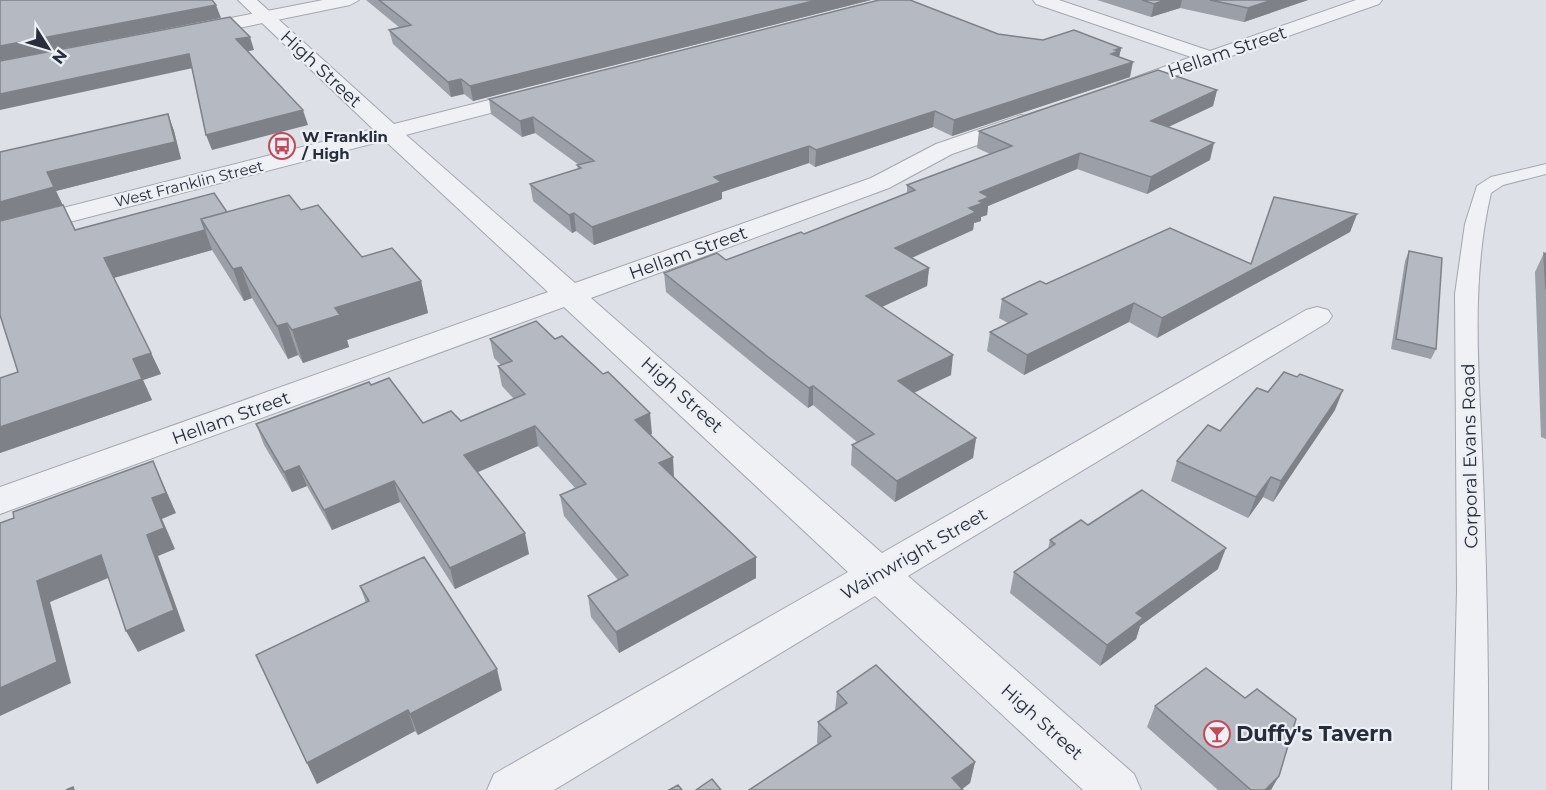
<svg xmlns="http://www.w3.org/2000/svg" width="1546" height="790" viewBox="0 0 1546 790" font-family="Montserrat,sans-serif">
<rect width="100%" height="100%" fill="#dde0e6"/>
<g fill="none" stroke-linecap="round" stroke-linejoin="round">
<defs>
<path id="service" d="M 1546,164 L 1546,174 L 1503,185 L 1491,193 C 1469,287 1480,381 1483,477 C 1487,581 1489,686 1488,790 L 1452,790 L 1457,591 L 1455,294 L 1465,224 L 1477,186 L 1491,177 Z"/>
<path id="minor" d="M 323,0 L 359,0 L 350,5 L 190,38 L 181,32 L 190,26 Z
M 1033,0 L 1059,0 L 1210,51 L 1356,0 L 1382,0 L 1379,4 L 1124,94 L 1117,92 L 1114,88 L 1117,84 L 1191,57 L 1036,4 Z
M 1021,115 L 1029,117 L 1032,122 L 1029,127 L 952,154 L 889,188 L 591,298 L 882,553 L 1306,310 L 1317,307 L 1328,310 L 1332,316 L 1328,322 L 908,576 L 1134,774 L 1141,790 L 1083,790 L 875,596 L 554,790 L 487,790 L 494,774 L 848,572 L 564,307 L 0,514 L 0,487 L 548,292 L 381,137 L 378,132 L 381,127 L 397,127 L 575,283 L 871,178 L 936,144 Z"/>
<path id="tertiary" d="M 238,0 L 257,0 L 394,124 L 533,89 L 541,90 L 544,95 L 541,100 L 0,240 L 0,224 L 373,129 Z"/>
</defs>
<use href="#service" stroke="#a3a7af" stroke-width="2"/>
<use href="#minor" stroke="#a3a7af" stroke-width="2"/>
<use href="#tertiary" stroke="#a3a7af" stroke-width="2"/>
<use href="#service" fill="#eff1f4" fill-rule="evenodd"/>
<use href="#minor" fill="#eff1f4" fill-rule="evenodd"/>
<use href="#tertiary" fill="#eff1f4" fill-rule="evenodd"/>
</g>
<path fill="#9b9fa7" d="M 366,0 L 871,0 L 473,101 L 464,94 L 451,97 L 393,44 L 389,30 L 400,28 Z
M 1097,0 L 1308,0 L 1244,22 L 1180,8 L 1151,17 Z
M 998,34 L 1043,40 L 1121,48 L 1119,57 L 1130,77 L 952,136 L 933,127 L 815,167 L 809,163 L 722,192 L 722,199 L 594,245 L 576,231 L 572,233 L 533,201 L 530,184 L 578,169 L 577,165 L 579,165 L 535,133 L 522,137 L 491,114 L 489,99 Z
M 1217,90 L 1213,106 L 1168,127 L 1210,160 L 1147,194 L 1077,169 L 988,206 L 987,215 L 981,217 L 981,221 L 974,223 L 973,230 L 912,258 L 929,268 L 927,286 L 882,307 L 951,375 L 914,393 L 976,438 L 973,458 L 895,502 L 851,465 L 852,445 L 857,442 L 813,405 L 808,408 L 767,375 L 666,292 L 664,273 L 726,260 L 804,234 L 907,193 L 907,185 L 990,154 L 977,148 L 979,131 Z
M 168,114 L 174,131 L 181,159 L 56,191 L 75,230 L 227,212 L 301,210 L 362,257 L 421,281 L 428,313 L 347,340 L 349,347 L 303,363 L 298,355 L 288,359 L 252,298 L 244,301 L 212,250 L 114,278 L 151,353 L 161,374 L 143,380 L 152,400 L 0,453 L 0,378 L 18,372 L 0,152 Z
M 1357,214 L 1350,232 L 1157,338 L 1129,322 L 1024,375 L 987,351 L 990,332 L 1008,323 L 999,318 L 1002,299 L 1046,284 L 1251,264 Z
M 1409,251 L 1436,349 L 1431,359 L 1391,349 L 1405,261 Z
M 1544,253 L 1546,254 L 1546,439 L 1541,437 L 1535,272 Z
M 490,339 L 652,434 L 650,434 L 674,478 L 756,557 L 756,578 L 619,653 L 591,617 L 588,596 L 618,580 L 564,516 L 560,495 L 575,488 L 538,446 L 477,472 L 529,554 L 455,589 L 400,502 L 332,530 L 307,486 L 292,492 L 264,445 L 256,424 L 371,385 L 423,423 L 461,421 L 514,399 L 502,386 L 498,366 L 501,365 L 494,358 Z
M 1268,392 L 1335,410 L 1273,502 L 1263,497 L 1248,518 L 1171,481 L 1177,461 L 1220,431 Z
M 1050,540 L 1218,569 L 1140,626 L 1136,639 L 1100,666 L 1010,593 L 1014,572 L 1048,549 Z
M 360,586 L 502,690 L 418,735 L 415,731 L 317,784 L 256,655 L 366,603 Z
M 837,692 L 975,762 L 970,783 L 962,789 L 818,744 L 817,743 L 818,722 L 835,711 Z
M 1155,706 L 1271,790 L 1218,790 L 1147,727 Z"/>
<path fill="#7e8288" d="M 817,0 L 871,0 L 473,101 L 470,86 Z
M 1165,0 L 1182,0 L 1180,8 L 1151,17 L 1154,4 Z
M 1272,0 L 1308,0 L 1244,22 L 1248,8 Z
M 216,5 L 221,18 L 0,61 L 0,46 Z
M 250,37 L 254,50 L 240,53 L 236,39 Z
M 1121,48 L 1118,62 L 1111,54 L 1115,50 Z
M 189,54 L 193,68 L 0,110 L 0,94 Z
M 1133,62 L 1130,77 L 952,136 L 954,120 Z
M 461,79 L 464,94 L 451,97 L 448,82 Z
M 1217,90 L 1213,106 L 1147,137 L 1151,121 Z
M 303,110 L 308,125 L 212,150 L 206,135 Z
M 935,111 L 933,127 L 815,167 L 816,150 Z
M 168,114 L 174,131 L 181,159 L 56,191 L 63,206 L 0,223 L 0,202 L 47,172 Z
M 533,117 L 535,133 L 522,137 L 520,121 Z
M 1214,143 L 1210,160 L 1147,194 L 1151,177 Z
M 809,146 L 809,163 L 722,192 L 722,199 L 594,245 L 592,227 L 714,177 Z
M 1080,153 L 1077,169 L 988,206 L 987,215 L 981,217 L 981,221 L 974,223 L 973,230 L 893,266 L 895,248 L 969,208 L 980,192 Z
M 574,213 L 576,231 L 572,233 L 569,215 Z
M 1357,214 L 1350,232 L 1157,338 L 1162,318 Z
M 205,230 L 212,250 L 113,278 L 104,258 Z
M 241,267 L 252,298 L 244,301 L 233,269 Z
M 929,268 L 927,286 L 864,315 L 866,296 Z
M 421,281 L 428,313 L 347,340 L 349,347 L 303,363 L 292,330 L 335,308 Z
M 1134,303 L 1129,322 L 1024,375 L 1027,355 Z
M 287,323 L 298,355 L 288,359 L 277,326 Z
M 151,353 L 161,374 L 143,380 L 152,400 L 0,453 L 0,427 L 133,359 Z
M 953,355 L 951,375 L 896,401 L 898,381 Z
M 813,386 L 813,405 L 808,408 L 809,388 Z
M 1343,390 L 1335,410 L 1273,502 L 1281,481 Z
M 650,413 L 652,434 L 637,440 L 635,420 Z
M 535,426 L 538,446 L 469,476 L 464,455 Z
M 976,438 L 973,458 L 895,502 L 897,481 Z
M 673,457 L 674,477 L 661,484 L 659,463 Z
M 153,461 L 176,513 L 162,519 L 175,549 L 158,556 L 185,631 L 138,652 L 126,631 L 147,535 L 152,498 Z
M 299,466 L 307,486 L 292,492 L 284,472 Z
M 1271,477 L 1263,497 L 1248,518 L 1256,497 Z
M 394,481 L 400,502 L 332,530 L 324,510 Z
M 525,533 L 529,554 L 455,589 L 450,568 Z
M 1226,548 L 1218,569 L 1140,626 L 1136,639 L 1100,666 L 1107,645 L 1136,613 Z
M 101,555 L 113,576 L 50,602 L 71,683 L 0,716 L 0,688 L 37,581 Z
M 756,557 L 756,578 L 619,653 L 616,632 Z
M 497,669 L 502,690 L 418,735 L 410,714 Z
M 408,710 L 415,731 L 317,784 L 307,763 Z
M 975,762 L 970,783 L 961,790 L 952,778 Z
M 1279,776 L 1271,790 L 1265,790 Z"/>
<path fill="#b4b9c2" stroke="#7e8288" stroke-width="1.5" d="M 0,0 L 212,0 L 216,5 L 0,46 Z
M 379,0 L 817,0 L 470,86 L 461,79 L 448,82 L 389,30 L 411,25 Z
M 879,0 L 910,0 L 998,34 L 1043,40 L 1074,30 L 1121,48 L 1115,50 L 1119,51 L 1111,54 L 1133,62 L 954,120 L 935,111 L 816,150 L 809,146 L 714,177 L 721,182 L 592,227 L 574,213 L 569,215 L 530,184 L 581,168 L 577,165 L 594,161 L 533,117 L 520,121 L 489,99 Z
M 1142,0 L 1165,0 L 1154,4 Z
M 1210,0 L 1272,0 L 1248,8 Z
M 230,17 L 250,37 L 236,39 L 303,110 L 206,135 L 189,54 L 0,94 L 0,61 Z
M 1158,70 L 1217,90 L 1151,121 L 1214,143 L 1151,177 L 1080,153 L 980,192 L 989,197 L 979,201 L 983,203 L 969,208 L 976,212 L 895,248 L 929,268 L 866,296 L 953,355 L 898,381 L 976,438 L 897,481 L 852,445 L 874,434 L 813,386 L 809,388 L 767,356 L 664,273 L 717,253 L 726,260 L 801,232 L 804,234 L 915,190 L 907,185 L 1012,146 L 979,131 Z
M 168,114 L 175,142 L 47,172 L 54,187 L 0,202 L 0,152 Z
M 214,193 L 227,212 L 201,219 L 205,230 L 104,258 L 151,353 L 133,359 L 142,379 L 0,427 L 0,378 L 18,372 L 0,315 L 0,221 L 63,205 L 75,230 Z
M 289,195 L 301,210 L 318,205 L 362,257 L 392,248 L 421,281 L 335,308 L 340,315 L 292,330 L 287,323 L 277,326 L 241,267 L 233,269 L 201,219 Z
M 1274,197 L 1357,214 L 1162,318 L 1134,303 L 1027,355 L 990,332 L 1027,314 L 1002,299 L 1040,281 L 1046,284 L 1170,228 L 1251,264 Z
M 1409,251 L 1442,258 L 1436,349 L 1396,339 Z
M 1544,253 L 1546,254 L 1546,290 Z
M 536,321 L 555,339 L 562,336 L 603,374 L 608,372 L 650,413 L 635,420 L 673,457 L 659,463 L 756,557 L 616,632 L 588,596 L 628,575 L 560,495 L 586,484 L 535,426 L 464,455 L 525,533 L 450,568 L 394,481 L 324,510 L 299,466 L 284,472 L 256,424 L 369,382 L 371,385 L 389,378 L 423,423 L 451,411 L 461,421 L 525,394 L 498,366 L 512,361 L 490,339 Z
M 1284,372 L 1297,377 L 1300,374 L 1343,390 L 1281,481 L 1271,477 L 1256,497 L 1177,461 L 1208,425 L 1220,431 L 1257,388 L 1268,392 Z
M 153,461 L 166,493 L 152,498 L 164,528 L 147,535 L 174,610 L 126,631 L 101,555 L 37,581 L 57,662 L 0,688 L 0,523 L 14,518 L 13,512 Z
M 1142,490 L 1226,548 L 1136,613 L 1143,618 L 1107,645 L 1014,572 L 1055,544 L 1050,540 L 1081,520 L 1088,525 Z
M 424,557 L 497,669 L 410,714 L 408,710 L 307,763 L 256,655 L 369,601 L 360,586 Z
M 876,665 L 975,762 L 952,778 L 963,790 L 749,790 L 831,736 L 818,722 L 847,703 L 837,692 Z
M 1206,668 L 1245,698 L 1257,689 L 1296,719 L 1279,776 L 1265,790 L 1251,790 L 1155,706 Z
M 712,779 L 721,790 L 696,790 Z
M 678,785 L 682,790 L 669,790 Z
M 73,787 L 74,790 L 66,790 Z"/>
<defs>
<symbol id="bus-ring" viewBox="-11 -11 22 22"><circle r="9.5" fill="#eceff4" stroke="#c44859" stroke-width="1.5"/><path d="M-5-6H5V4H4V6H2V4H-2V6H-4V4H-5ZM-3.5-4V0h7V-4ZM-3.5 1.2v1.5H-2V1.2ZM2 1.2v1.5H3.5V1.2Z" fill="#c44859"/></symbol>
<symbol id="bar-ring" viewBox="-11 -11 22 22"><circle r="9.5" fill="#eceff4" stroke="#c44859" stroke-width="1.5"/><path d="M-6-5H6L.8 .8V4.5H3.5V6h-7V4.5H-.8V.8Z" fill="#c44859"/></symbol>
</defs>
<g fill-rule="evenodd">
<use href="#bus-ring" x="267" y="131" width="30" height="30"/>
<use href="#bar-ring" x="1202" y="719" width="30" height="30"/>
</g>
<g text-anchor="middle" stroke-width="4.5" stroke-linejoin="round" paint-order="stroke">
<g font-size="15" font-weight="bold" fill="#272e3b" stroke="#eceff4" text-anchor="start">
<text x="302" y="142">W Franklin<tspan x="302" dy="17">/ High</tspan></text>
</g>
<g font-size="15" fill="#272e3b" stroke="#eceff4">
<text transform="translate(189 184) rotate(-14)" y="5">West Franklin Street</text>
</g>
<g font-size="18" fill="#272e3b" stroke="#eceff4">
<text transform="translate(1227 52) rotate(-19)" y="6">Hellam Street</text>
<text transform="translate(321 69) rotate(43)" y="6">High Street</text>
<text transform="translate(688 253) rotate(-20)" y="6">Hellam Street</text>
<text transform="translate(682 395) rotate(42)" y="6">High Street</text>
<text transform="translate(231 418) rotate(-20)" y="6">Hellam Street</text>
<text transform="translate(1470 456) rotate(-91)" y="6">Corporal Evans Road</text>
<text transform="translate(914 554) rotate(-30)" y="6">Wainwright Street</text>
<text transform="translate(1042 722) rotate(42)" y="6">High Street</text>
</g>
<g font-size="21" font-weight="bold" fill="#272e3b" stroke="#eceff4" text-anchor="start">
<text x="1236" y="741">Duffy's Tavern</text>
</g>
</g>
<g transform="translate(48 48) rotate(127)" stroke="#eceff4" stroke-width="4.5" paint-order="stroke">
<path d="M0-4.5L10 22L0 15L-10 22Z" fill="#272e3b"/>
<text y="-9" font-size="16" font-weight="bold" text-anchor="middle" fill="#272e3b">N</text>
</g>
</svg>
